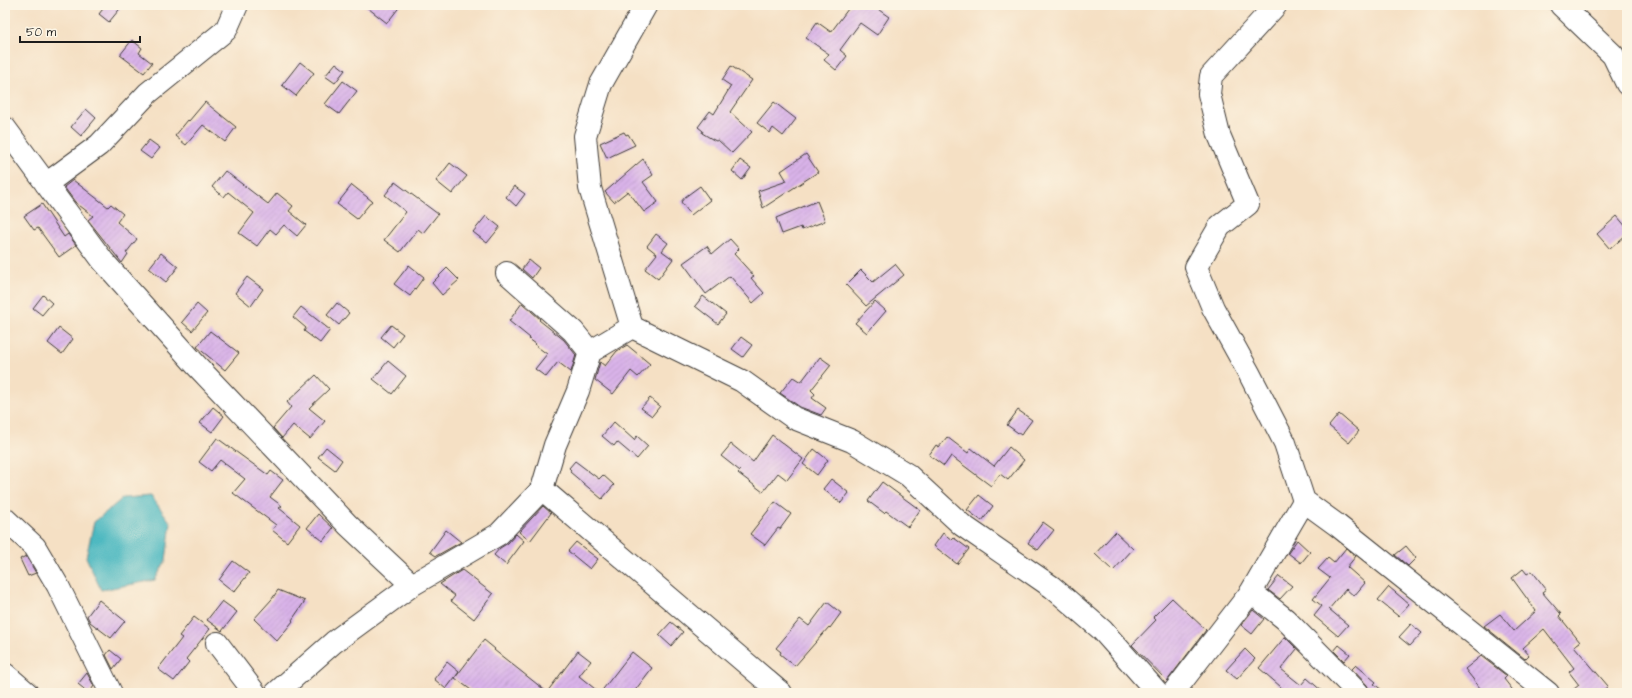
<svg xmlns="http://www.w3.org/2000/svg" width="1632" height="698" viewBox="0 0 1632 698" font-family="'Architects Daughter',sans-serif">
<defs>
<pattern id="building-hatch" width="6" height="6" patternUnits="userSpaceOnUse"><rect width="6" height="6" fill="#d9b3e9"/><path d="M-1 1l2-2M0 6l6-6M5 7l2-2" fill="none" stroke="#ba99c7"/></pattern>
</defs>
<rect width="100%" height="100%" fill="#fcf5e5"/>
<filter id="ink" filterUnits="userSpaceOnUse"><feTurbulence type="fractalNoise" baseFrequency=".025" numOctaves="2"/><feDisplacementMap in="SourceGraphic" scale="8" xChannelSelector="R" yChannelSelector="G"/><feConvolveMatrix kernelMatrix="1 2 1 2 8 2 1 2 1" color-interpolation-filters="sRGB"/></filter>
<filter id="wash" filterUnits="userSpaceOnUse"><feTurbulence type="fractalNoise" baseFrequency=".012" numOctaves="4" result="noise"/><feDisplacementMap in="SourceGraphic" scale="16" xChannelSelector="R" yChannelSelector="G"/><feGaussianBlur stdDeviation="0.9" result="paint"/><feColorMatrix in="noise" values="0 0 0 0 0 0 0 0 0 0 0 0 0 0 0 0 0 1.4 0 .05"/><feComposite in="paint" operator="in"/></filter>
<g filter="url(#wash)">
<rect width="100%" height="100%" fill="#f5e0c4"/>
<path fill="#48b7c0" stroke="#326a6e" d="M 151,496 L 171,523 L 166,560 L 155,580 L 101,590 L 86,557 L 94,522 L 123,498 Z"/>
<g id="blocks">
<path fill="url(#building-hatch)" d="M 106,5 L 123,5 L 109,22 L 99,14 Z
M 364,5 L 401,5 L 387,23 Z
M 851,5 L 872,5 L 889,17 L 877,35 L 860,23 L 840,50 L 847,56 L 836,70 L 824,60 L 829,54 L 806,38 L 817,22 L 831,32 Z
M 132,40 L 142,48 L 139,53 L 152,63 L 144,73 L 120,55 Z
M 300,62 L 314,73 L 296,96 L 282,85 Z
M 336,63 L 345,70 L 335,83 L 325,76 Z
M 731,66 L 752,80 L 730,112 L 752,132 L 732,153 L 718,140 L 716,141 L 712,139 L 702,133 L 703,131 L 698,127 L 710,111 L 714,114 L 731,86 L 722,80 Z
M 343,81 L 357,91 L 339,114 L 325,104 Z
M 205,102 L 236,127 L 225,142 L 203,125 L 186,145 L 175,136 L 188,120 L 189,121 Z
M 774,102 L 796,119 L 783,136 L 773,128 L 770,133 L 757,123 Z
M 86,109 L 96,118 L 81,136 L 71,127 Z
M 624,132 L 626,135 L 628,134 L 635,145 L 607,158 L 600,143 Z
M 149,140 L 160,148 L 151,159 L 140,151 Z
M 806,154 L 818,172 L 763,208 L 758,191 L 787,181 L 781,171 Z
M 643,159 L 653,175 L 643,182 L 658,202 L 644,212 L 628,191 L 614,202 L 605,192 Z
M 740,160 L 751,168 L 742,180 L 732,171 Z
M 450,163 L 467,176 L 452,194 L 436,181 Z
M 225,171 L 268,204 L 277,193 L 293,206 L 289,211 L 306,225 L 297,236 L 284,225 L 276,234 L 270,229 L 257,246 L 239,233 L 254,213 L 228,192 L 224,197 L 212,187 Z
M 73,180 L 108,207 L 111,204 L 123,214 L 117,222 L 137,239 L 126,253 L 128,254 L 122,263 L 88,220 L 93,216 L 75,202 L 64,187 Z
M 395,182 L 438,214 L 423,233 L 418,229 L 400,252 L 384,240 L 406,212 L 385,195 Z
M 352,185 L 372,201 L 357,219 L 337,204 Z
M 514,186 L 525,194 L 516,206 L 506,197 Z
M 700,186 L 710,200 L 691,215 L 681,202 L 685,197 Z
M 817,201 L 825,221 L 802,230 L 801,227 L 782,234 L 776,218 Z
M 42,204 L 64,237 L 68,234 L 76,245 L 59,257 L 38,228 L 34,230 L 24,216 Z
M 486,216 L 500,227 L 487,243 L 473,232 Z
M 1617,216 L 1627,228 L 1627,234 L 1610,249 L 1597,234 Z
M 656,234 L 668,243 L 662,251 L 673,259 L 658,279 L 645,269 L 657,254 L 647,246 Z
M 730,239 L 739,249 L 734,254 L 754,276 L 751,278 L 764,293 L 753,303 L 730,276 L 706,294 L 683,263 L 707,246 L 712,254 Z
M 161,253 L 178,267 L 166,282 L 149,268 Z
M 529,260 L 539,268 L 532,278 L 522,269 Z
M 895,264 L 904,275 L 866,306 L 846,285 L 861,270 L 873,282 Z
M 409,265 L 424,277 L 410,296 L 394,284 Z
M 447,268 L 459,280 L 442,295 L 432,283 Z
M 247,277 L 263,289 L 251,306 L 235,293 Z
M 43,295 L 52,303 L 42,315 L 33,308 Z
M 703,296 L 726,314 L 718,324 L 695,306 Z
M 875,301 L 886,311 L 867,333 L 855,323 Z
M 337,303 L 349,313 L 339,325 L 327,315 Z
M 522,303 L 540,319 L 539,320 L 564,340 L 576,355 L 571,372 L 558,362 L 546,377 L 535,369 L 547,354 L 535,345 L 536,344 L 529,339 L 530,338 L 509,321 Z
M 197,304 L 207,313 L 192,331 L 182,322 Z
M 301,307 L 330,330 L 320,343 L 304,331 L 306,328 L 293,317 Z
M 391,325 L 403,334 L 393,347 L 381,337 Z
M 59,328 L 73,339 L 62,354 L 48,343 Z
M 210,331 L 239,353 L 225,370 L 197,347 Z
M 741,337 L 752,345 L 743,357 L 732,349 Z
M 627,345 L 650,364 L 638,377 L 631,371 L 613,394 L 595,380 L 600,362 L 605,366 L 617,351 Z
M 820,357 L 831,365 L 811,390 L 815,394 L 812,398 L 826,408 L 821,415 L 800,407 L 780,393 L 793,377 L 801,382 Z
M 388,361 L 406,376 L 392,394 L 373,379 Z
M 316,375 L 329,389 L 309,408 L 325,421 L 310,439 L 293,425 L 282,438 L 273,428 L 291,407 L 287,402 Z
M 650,398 L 660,406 L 652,416 L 641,408 Z
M 213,407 L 224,416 L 212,432 L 200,423 Z
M 1018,410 L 1032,420 L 1021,435 L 1007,425 Z
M 1339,414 L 1359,431 L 1349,443 L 1329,426 Z
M 614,422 L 634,440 L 637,436 L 648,446 L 637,459 L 617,442 L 614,446 L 602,436 Z
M 772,435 L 803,459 L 787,480 L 778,473 L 763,492 L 738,473 L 740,471 L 721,456 L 731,444 L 753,462 Z
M 947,437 L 968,453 L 971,448 L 994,466 L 1009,447 L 1024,460 L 1008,480 L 1000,474 L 991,486 L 951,456 L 944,466 L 929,455 L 936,445 L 939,447 Z
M 217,438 L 268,475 L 271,471 L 283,480 L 270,497 L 282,506 L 279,508 L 300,525 L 287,542 L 272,530 L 276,525 L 233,493 L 245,479 L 220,460 L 211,471 L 199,462 Z
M 326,447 L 342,460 L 335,470 L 318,457 Z
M 814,449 L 828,460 L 817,475 L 803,464 Z
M 575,461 L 599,479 L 603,475 L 614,485 L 602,499 L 570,472 L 571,470 L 569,468 Z
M 831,479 L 849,493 L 841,503 L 823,489 Z
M 882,482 L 920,510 L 908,527 L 886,511 L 884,513 L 868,501 Z
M 979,495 L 993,506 L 982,521 L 967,510 Z
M 775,502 L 791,514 L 780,529 L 778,528 L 765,545 L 750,534 Z
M 543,506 L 551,513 L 530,541 L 519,532 Z
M 318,514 L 333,528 L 323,541 L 307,528 Z
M 1043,522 L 1054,530 L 1038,550 L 1028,543 Z
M 446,530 L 461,542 L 436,556 L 430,552 Z
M 1115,532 L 1133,549 L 1113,571 L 1095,554 Z
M 943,533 L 952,540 L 954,538 L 969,549 L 957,564 L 934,546 Z
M 516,534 L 524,541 L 506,565 L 494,555 L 500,548 L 508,543 Z
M 1297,540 L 1310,552 L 1301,563 L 1288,553 Z
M 576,542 L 598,559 L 590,569 L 568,551 Z
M 1406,546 L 1416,558 L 1408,566 L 1395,555 Z
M 1346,548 L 1356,556 L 1347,567 L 1365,583 L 1354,596 L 1346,589 L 1329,609 L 1348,625 L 1338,636 L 1314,616 L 1322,606 L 1313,599 L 1330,578 L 1318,569 L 1328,558 L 1334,563 Z
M 26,556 L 36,573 L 28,576 L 20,559 Z
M 233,561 L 249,573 L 234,592 L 219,580 Z
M 1523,569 L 1527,574 L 1532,571 L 1546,589 L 1542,592 L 1561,614 L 1559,616 L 1580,642 L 1574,646 L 1608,686 L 1600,693 L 1569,693 L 1579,685 L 1569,672 L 1574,668 L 1544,629 L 1523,648 L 1529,655 L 1525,659 L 1484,626 L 1500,614 L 1514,631 L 1536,611 L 1512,578 Z
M 462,570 L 493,594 L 474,619 L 451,601 L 455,596 L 440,584 Z
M 1279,576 L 1292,586 L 1280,599 L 1268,590 Z
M 1389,587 L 1409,604 L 1398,616 L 1378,600 Z
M 278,590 L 305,601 L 292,620 L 293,621 L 277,641 L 254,619 L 272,599 Z
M 1172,598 L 1206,630 L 1167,681 L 1132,645 L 1156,620 L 1153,617 Z
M 99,600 L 125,621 L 111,638 L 90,622 L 87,616 Z
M 222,601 L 237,612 L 222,631 L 207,620 Z
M 827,602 L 841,613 L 830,628 L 829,627 L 795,666 L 780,654 L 781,652 L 776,648 L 800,619 L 809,626 Z
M 1253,610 L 1264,619 L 1252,634 L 1241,625 Z
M 194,617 L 210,629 L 186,659 L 189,662 L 174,681 L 158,669 L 182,638 L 179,636 Z
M 671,622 L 683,632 L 671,646 L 659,635 Z
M 1411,624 L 1422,633 L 1410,646 L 1399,637 Z
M 1285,637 L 1297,649 L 1281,669 L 1301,685 L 1307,678 L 1324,693 L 1288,693 L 1259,668 Z
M 484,640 L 495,649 L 494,650 L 547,692 L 578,651 L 591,661 L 579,676 L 600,693 L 632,652 L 652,668 L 633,693 L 475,693 L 455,678 Z
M 1339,645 L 1350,654 L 1344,661 L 1334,651 Z
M 1245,649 L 1255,659 L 1237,679 L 1226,670 Z
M 110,650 L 121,659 L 113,669 L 106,655 Z
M 1481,656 L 1507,676 L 1504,679 L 1515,693 L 1484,693 L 1465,669 Z
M 447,662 L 459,672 L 446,689 L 434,679 Z
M 1356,665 L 1376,682 L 1374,684 L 1386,693 L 1370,693 L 1367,685 L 1352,669 Z
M 87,673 L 94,686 L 89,693 L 78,684 Z"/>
</g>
</g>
<g filter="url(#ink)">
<use href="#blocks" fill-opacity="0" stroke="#3d3935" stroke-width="1"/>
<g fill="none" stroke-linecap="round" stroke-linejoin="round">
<defs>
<path id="minor" d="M 646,5 L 601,84 L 585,136 L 590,188 L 632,327 L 742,381 L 794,418 L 852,441 L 908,475 L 962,525 L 1052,587 L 1102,630 L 1158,693
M 1561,5 L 1613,55 L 1627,84
M 5,128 L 103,261 L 196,365 L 348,525 L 412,585
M 46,184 L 99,145 L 148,93 L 226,30 L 237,5
M 590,352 L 632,327
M 542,489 L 781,693
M 1304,501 L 1337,525 L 1548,693
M 5,519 L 35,547 L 58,586 L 111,693
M 1251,592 L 1285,619 L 1358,693
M 217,643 L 255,693
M 5,674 L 27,693
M 276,693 L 334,642 L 412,585 L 499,534 L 542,489 L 555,445 L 578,391 L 590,352 L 573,331 L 507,273
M 1173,693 L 1251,592 L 1304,501 L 1285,443 L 1249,373 L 1213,308 L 1196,267 L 1220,226 L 1248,204 L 1219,135 L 1209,94 L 1211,76 L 1276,5"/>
</defs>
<use href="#minor" stroke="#3d3935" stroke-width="24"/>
<use href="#minor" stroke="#fff" stroke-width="22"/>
</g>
</g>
<rect width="1632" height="698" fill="none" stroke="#fcf5e5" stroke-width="20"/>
<path d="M20 36v6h120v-6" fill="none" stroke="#1c1c1c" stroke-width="2"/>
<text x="26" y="36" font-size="12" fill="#1c1c1c" stroke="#fcf5e5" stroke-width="3" paint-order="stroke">50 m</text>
</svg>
